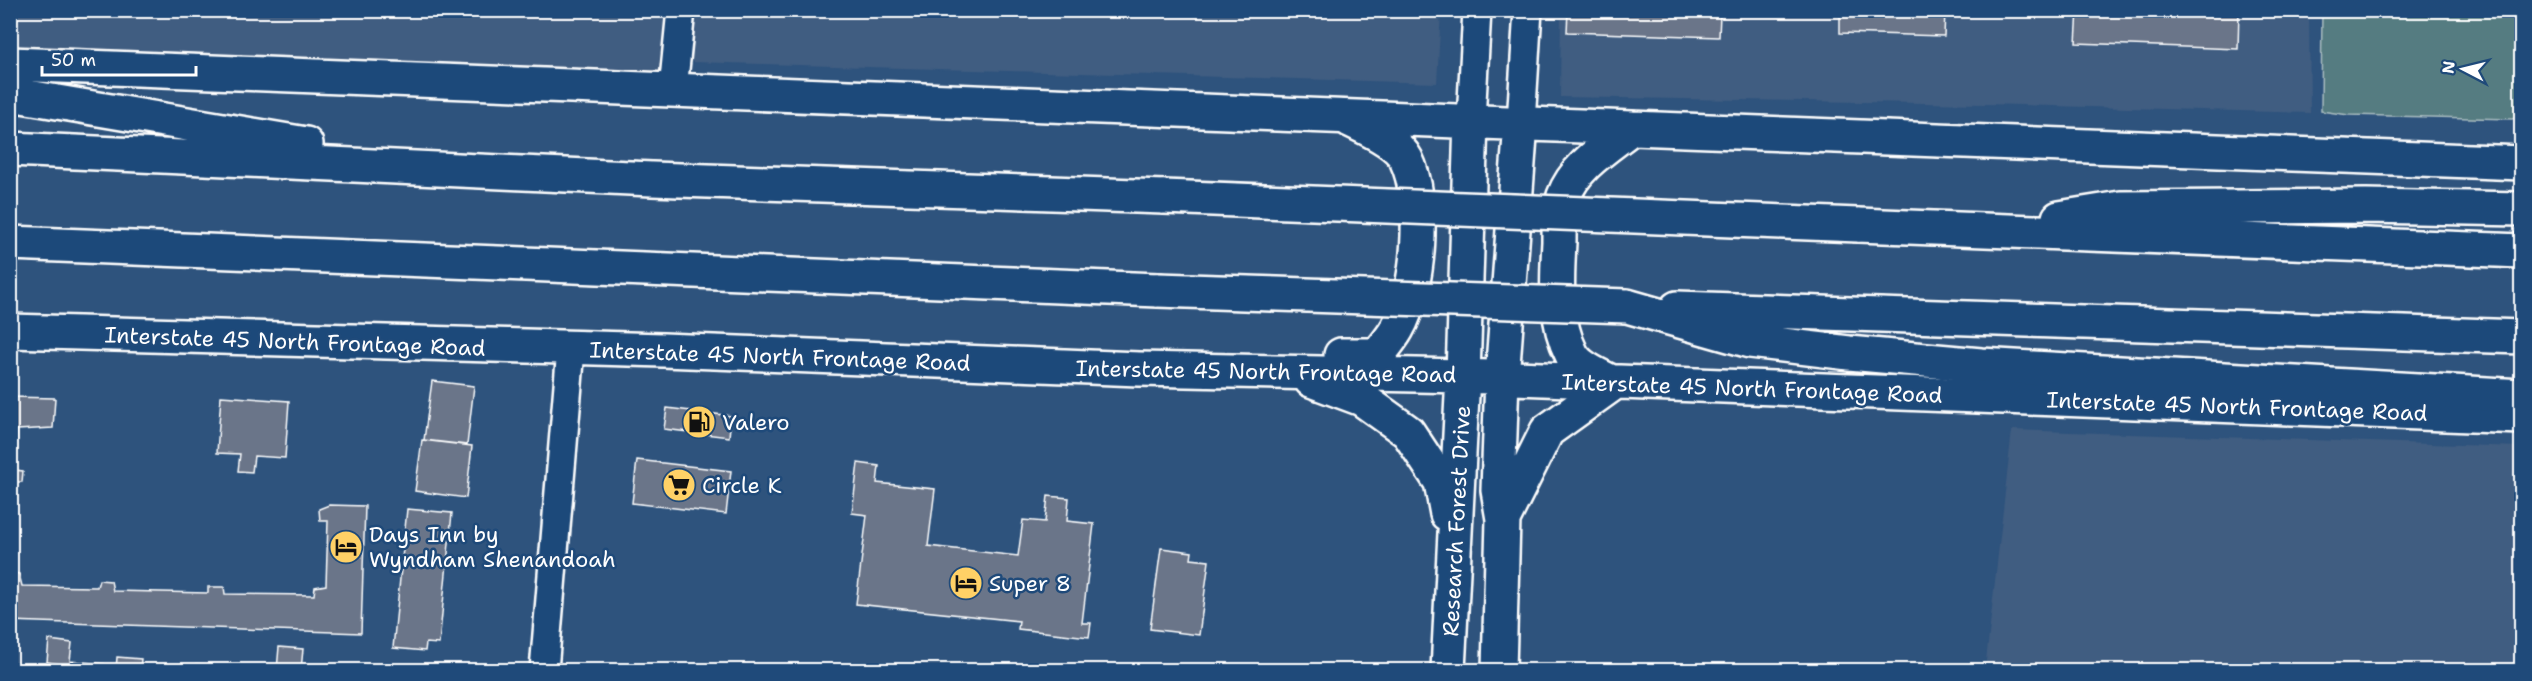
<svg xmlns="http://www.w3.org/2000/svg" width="2532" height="681" viewBox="0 0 2532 681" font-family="'Shantell Sans',sans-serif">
<rect width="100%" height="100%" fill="#2e537d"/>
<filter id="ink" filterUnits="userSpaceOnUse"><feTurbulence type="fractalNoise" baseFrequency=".0167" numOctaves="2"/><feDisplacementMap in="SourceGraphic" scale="12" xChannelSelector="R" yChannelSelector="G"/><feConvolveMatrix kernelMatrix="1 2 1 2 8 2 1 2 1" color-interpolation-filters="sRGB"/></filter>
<g filter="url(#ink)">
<path fill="#405d81" d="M 11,11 L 665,11 L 659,73 L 11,48 Z
M 697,11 L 1441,11 L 1437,83 L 692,62 Z
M 1561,11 L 2309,11 L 2310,113 L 1984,104 L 1560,97 Z
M 2012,430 L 2521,447 L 2521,670 L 1985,670 Z"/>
<path fill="#557b81" stroke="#aabdc0" stroke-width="1.5" d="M 2322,11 L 2521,11 L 2521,116 L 2512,119 L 2349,115 L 2321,111 Z"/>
<path fill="#6a7589" stroke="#fff" stroke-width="1.5" d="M 1568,10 L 1720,14 L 1719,37 L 1567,32 Z
M 1840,10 L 1945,10 L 1944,36 L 1840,33 Z
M 2078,10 L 2239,10 L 2238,49 L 2076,43 Z
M 432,381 L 474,386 L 467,445 L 424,440 Z
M 221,396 L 289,401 L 285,458 L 254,456 L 252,472 L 238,471 L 240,454 L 217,453 Z
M 10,397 L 55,398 L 53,428 L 17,430 L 15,470 L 23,471 L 22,482 L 15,482 L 10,535 Z
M 667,408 L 731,416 L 729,437 L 664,429 Z
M 422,440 L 472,446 L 466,498 L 415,491 Z
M 637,460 L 731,471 L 726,514 L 632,503 Z
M 858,463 L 879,466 L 877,483 L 935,489 L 928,546 L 1018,556 L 1023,520 L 1045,522 L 1048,496 L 1069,498 L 1067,521 L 1094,524 L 1082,623 L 1091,623 L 1089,637 L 1018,629 L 1019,621 L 856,604 L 867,515 L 852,513 Z
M 329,505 L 365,506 L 361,633 L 10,621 L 10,572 L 19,574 L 22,586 L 97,587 L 99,580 L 111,581 L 113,591 L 208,593 L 208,587 L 224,587 L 225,594 L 314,595 L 315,587 L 326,585 L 328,521 L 320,521 L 319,509 Z
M 407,509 L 452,513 L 439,644 L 426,643 L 425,651 L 393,648 Z
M 1161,548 L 1192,552 L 1191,559 L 1209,561 L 1199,635 L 1150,629 Z
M 49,640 L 72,643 L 70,661 L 104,664 L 103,670 L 59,670 L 59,664 L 47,662 Z
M 279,647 L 303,649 L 301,670 L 277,670 Z
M 117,657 L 141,659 L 140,670 L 116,670 Z
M 196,664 L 218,666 L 218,670 L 196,670 Z"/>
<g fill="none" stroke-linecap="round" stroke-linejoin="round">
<defs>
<path id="minor" d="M 673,90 L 681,10
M 1471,120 L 1477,10
M 1521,123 L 1528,10
M 544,670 L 571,349"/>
<path id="major" d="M 10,64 L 2522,163
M 10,331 L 663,350 L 1139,369 L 1463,376 L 2522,417
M 1341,355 L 1378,355 C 1384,347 1392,338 1397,329 C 1420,289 1426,200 1406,159 C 1397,141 1366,128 1350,120
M 1311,380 L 1362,399 L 1408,432 L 1441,482 L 1447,514
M 1503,519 L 1547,431 L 1614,383 C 1600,376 1580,369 1572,355 C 1554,320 1557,279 1559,242 C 1559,228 1559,210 1564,196 C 1575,166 1607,147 1631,128
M 1448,670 L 1463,376 L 1471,120
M 1499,670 L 1503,519 L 1498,490 L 1502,378 L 1521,123"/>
<path id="highway" d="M 10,94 L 306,144
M 10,149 L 652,179 L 1164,197
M 2059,218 L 2121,208 L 2366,206 L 2522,209
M 1858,225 L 2522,251
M 10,243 L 1158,290
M 1627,306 L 1750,341 L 1849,353 L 1981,365 L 2522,396
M 1677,308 L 2522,337"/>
</defs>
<use href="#minor" stroke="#fff" stroke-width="32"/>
<use href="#major" stroke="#fff" stroke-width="38"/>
<use href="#highway" stroke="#fff" stroke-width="38"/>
<use href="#minor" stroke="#1f4a7a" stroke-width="27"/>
<use href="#major" stroke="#1f4a7a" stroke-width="33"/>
<use href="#highway" stroke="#1f4a7a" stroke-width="33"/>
<defs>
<path id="highway-bridge" d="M 1164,197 L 1858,225
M 1158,290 L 1627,306"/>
</defs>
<use href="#highway-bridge" stroke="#fff" stroke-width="38" stroke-linecap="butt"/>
<use href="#highway-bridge" stroke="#1f4a7a" stroke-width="33"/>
</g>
</g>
<defs>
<symbol id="fuel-disc" viewBox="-11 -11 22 22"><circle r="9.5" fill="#ffd166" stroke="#1f4a7a"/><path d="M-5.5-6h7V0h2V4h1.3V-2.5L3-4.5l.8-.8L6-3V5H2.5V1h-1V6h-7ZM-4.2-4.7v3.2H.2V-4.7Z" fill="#111"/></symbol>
<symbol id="supermarket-disc" viewBox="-11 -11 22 22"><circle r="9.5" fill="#ffd166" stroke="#1f4a7a"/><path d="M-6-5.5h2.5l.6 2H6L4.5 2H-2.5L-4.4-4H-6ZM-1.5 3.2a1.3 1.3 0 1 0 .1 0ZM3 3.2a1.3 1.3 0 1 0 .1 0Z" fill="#111"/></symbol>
<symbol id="hotel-disc" viewBox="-11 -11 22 22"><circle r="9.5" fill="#ffd166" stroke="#1f4a7a"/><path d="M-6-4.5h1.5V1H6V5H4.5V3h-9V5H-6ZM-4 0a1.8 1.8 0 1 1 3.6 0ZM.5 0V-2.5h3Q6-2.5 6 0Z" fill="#111"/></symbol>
</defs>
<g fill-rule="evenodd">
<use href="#fuel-disc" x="680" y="403" width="38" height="38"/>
<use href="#supermarket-disc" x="660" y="466" width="38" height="38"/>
<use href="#hotel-disc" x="327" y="528" width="38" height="38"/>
<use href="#hotel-disc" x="947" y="564" width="38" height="38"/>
</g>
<g text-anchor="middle" stroke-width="5" stroke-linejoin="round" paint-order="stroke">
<g font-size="22" fill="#fff" stroke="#1f4a7a">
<text transform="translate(295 341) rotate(2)" y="8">Interstate 45 North Frontage Road</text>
<text transform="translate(780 356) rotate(2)" y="8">Interstate 45 North Frontage Road</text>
<text transform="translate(1266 371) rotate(1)" y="8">Interstate 45 North Frontage Road</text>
<text transform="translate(1752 388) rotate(2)" y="8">Interstate 45 North Frontage Road</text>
<text transform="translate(2237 406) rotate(2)" y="8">Interstate 45 North Frontage Road</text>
<text transform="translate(1456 521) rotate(-87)" y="8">Research Forest Drive</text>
</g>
<g font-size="22" fill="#fff" stroke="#1f4a7a" text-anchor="start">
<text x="722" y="430">Valero</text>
<text x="702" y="493">Circle K</text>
<text x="369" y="542">Days Inn by<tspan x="369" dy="25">Wyndham Shenandoah</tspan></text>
<text x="989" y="591">Super 8</text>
</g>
</g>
<rect width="2532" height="681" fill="none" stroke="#1f4a7a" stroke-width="36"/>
<rect x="18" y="18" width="2496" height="645" fill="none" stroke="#fff" stroke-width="2" filter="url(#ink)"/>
<g transform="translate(2463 69) rotate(277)" stroke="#1f4a7a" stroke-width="4.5" paint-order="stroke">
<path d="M0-4.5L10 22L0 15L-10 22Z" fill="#ffffff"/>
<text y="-9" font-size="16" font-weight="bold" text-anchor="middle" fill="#ffffff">N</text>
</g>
<path d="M42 66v9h154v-9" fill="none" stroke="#ffffff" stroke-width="3"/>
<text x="51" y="66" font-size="18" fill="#ffffff" stroke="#1f4a7a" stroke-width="4.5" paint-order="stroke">50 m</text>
</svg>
